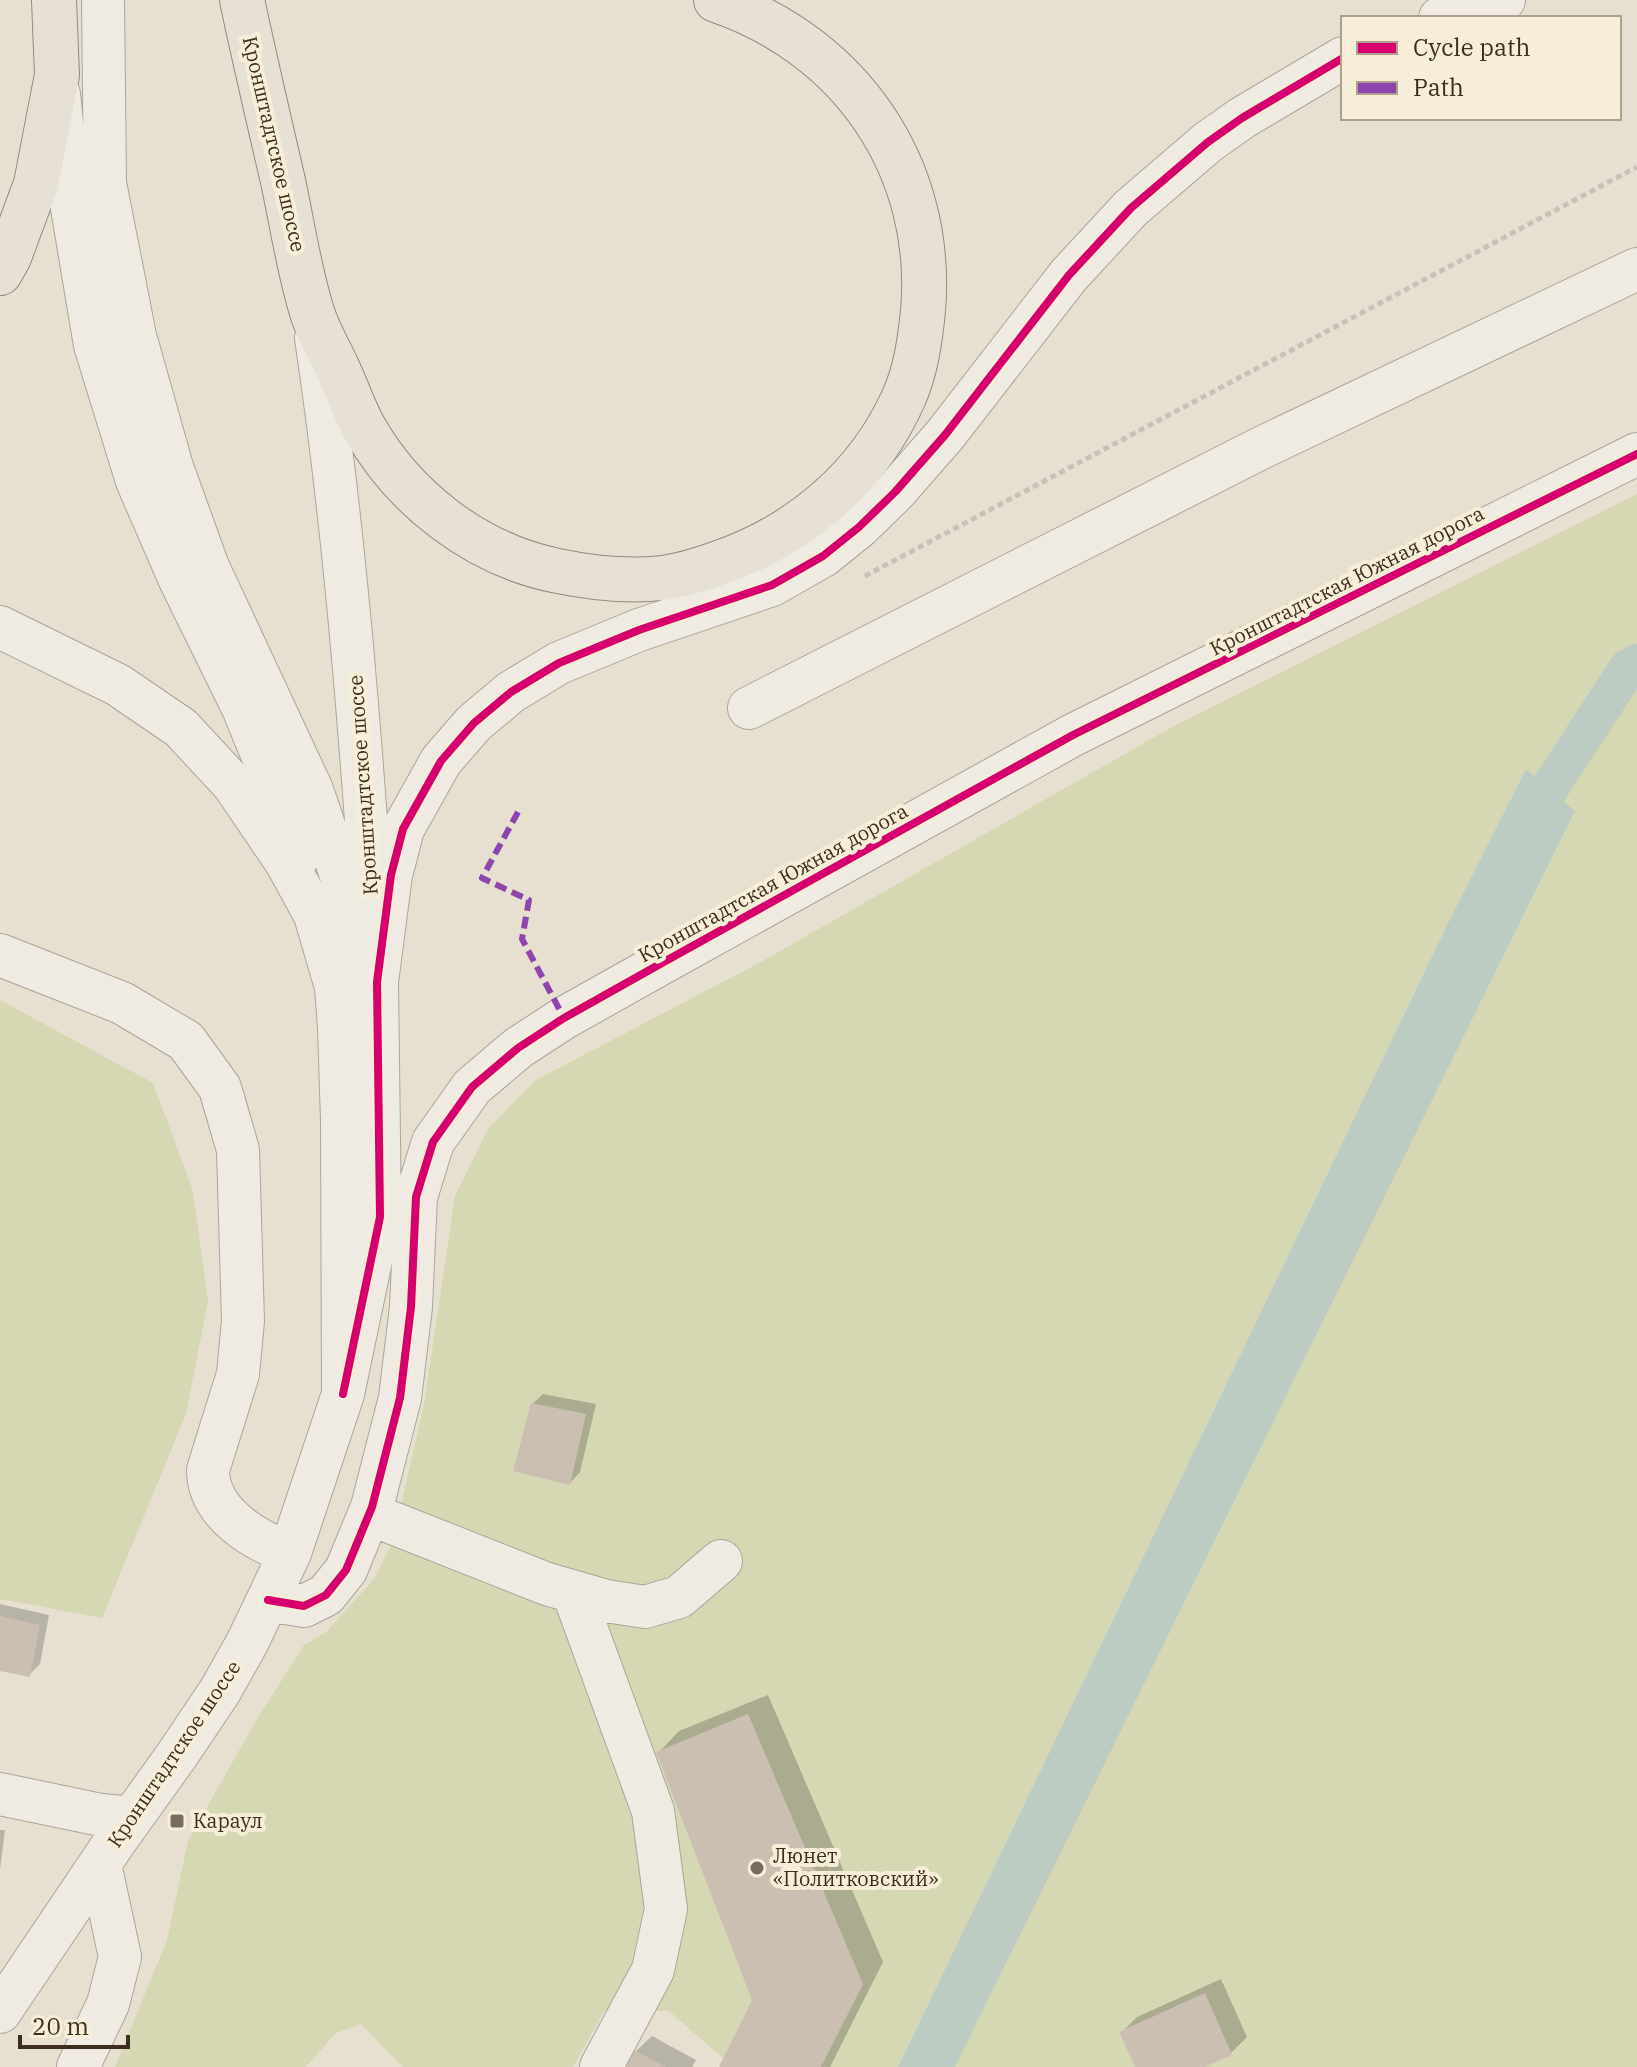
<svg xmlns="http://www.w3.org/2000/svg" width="1637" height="2067" viewBox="0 0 1637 2067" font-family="'IBM Plex Serif',serif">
<rect width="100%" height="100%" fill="#e7e0d1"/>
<path fill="#d6d7b3" d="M 1637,494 L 1637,2067 L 1205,2067 L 1232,2054 L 1204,1994 L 1119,2032 L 1135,2067 L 955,2067 L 1575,811 L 1526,769 L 1448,923 L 898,2067 L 733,2067 L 669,2011 L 604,2011 L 573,2067 L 403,2067 L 361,2024 L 336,2033 L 306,2067 L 115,2067 L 167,1940 L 188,1841 L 254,1724 L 304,1645 L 326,1632 L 374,1579 L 393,1541 L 424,1404 L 455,1196 L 488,1129 L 536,1080 L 757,964 L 1172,727 Z
M 0,1000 L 153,1083 L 193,1191 L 208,1301 L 186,1414 L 102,1618 L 0,1599 Z"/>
<path fill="#bcccc2" d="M 1526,769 L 1575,811 L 955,2067 L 898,2067 L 1448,923 Z"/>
<path fill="#0003" d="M 543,1394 L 596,1404 L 580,1472 L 570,1483 L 532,1404 Z
M 0,1604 L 49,1615 L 40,1664 L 30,1674 L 0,1669 Z
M 768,1695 L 883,1962 L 830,2067 L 721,2067 L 754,2000 L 659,1752 L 679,1731 Z
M 0,1830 L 5,1830 L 0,1870 Z
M 1221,1979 L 1247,2037 L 1231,2053 L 1200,2067 L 1137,2067 L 1122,2032 L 1137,2017 Z
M 652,2036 L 696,2060 L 692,2067 L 628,2067 L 636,2051 Z"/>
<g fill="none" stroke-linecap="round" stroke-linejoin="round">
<path stroke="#bcccc2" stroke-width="38" d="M 1527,833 L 1549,789 L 1628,668 L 1637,663"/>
</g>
<path fill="#cbbfb2" d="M 531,1403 L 586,1414 L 570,1485 L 513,1471 Z
M 0,1616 L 40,1625 L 30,1677 L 0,1671 Z
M 748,1714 L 863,1984 L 821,2067 L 719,2067 L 752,2000 L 656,1752 Z
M 1205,1993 L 1232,2055 L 1205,2067 L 1135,2067 L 1119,2032 Z
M 634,2050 L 666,2067 L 626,2067 Z"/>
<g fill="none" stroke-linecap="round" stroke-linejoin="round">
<defs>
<path id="minor" d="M 103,0 L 105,183 L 135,336 L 172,467 L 208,567 L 312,790 L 374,973
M 1440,18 L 1504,0
M 59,94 L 69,190 L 95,345 L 137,481 L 180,580 L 243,708 L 281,801 L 298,857
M 316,338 C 344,526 359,715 372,905
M 0,627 L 118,685 L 181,728 L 233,784 L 286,862 L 315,915 L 336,987 L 339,1028 L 342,1121 L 343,1394 L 290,1553 L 247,1643 L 220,1691 L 177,1755 L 114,1843 L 0,2012
M 749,708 L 1261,448 L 1637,269
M 0,955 L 122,1003 L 186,1041 L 220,1088 L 238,1150 L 243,1321 L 238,1374 L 208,1470 C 208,1513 254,1540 290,1553
M 343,1394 L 380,1217 L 377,982 L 391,875 L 403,829 L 441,761 L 474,723 L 511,692 L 559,663 L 639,630 L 772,585 L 823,556 L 859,527 L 895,492 L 945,435 L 1069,275 L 1131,208 L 1208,142 L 1242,118 L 1343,58
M 370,1514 L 547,1584 L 606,1601 L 645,1607 L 679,1597 L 721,1561
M 573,1592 L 653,1811 L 666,1909 L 653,1970 L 601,2067
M 268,1600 L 304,1606 L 326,1595 L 346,1570 L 372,1507 L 400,1398 L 411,1307 L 416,1197 L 433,1142 L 472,1087 L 518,1048 L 564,1018 L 662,963 L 1073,735 L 1637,454
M 0,1794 L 101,1815 L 132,1818
M 78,2067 L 108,2004 L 120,1957 L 100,1864"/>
<path id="major" d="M 242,0 C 255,61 269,121 283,181 C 292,223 300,276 313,315 C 319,333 329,350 337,367 C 346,386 353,407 363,426 C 403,498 476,555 558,571 C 592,578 627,582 662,578 C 680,576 699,570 716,564 C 799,536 868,478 904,397 C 916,370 920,340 923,311 C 935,168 851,46 716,0
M 0,273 L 9,257 L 36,184 L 57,75 L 54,0"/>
</defs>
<use href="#minor" stroke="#ada599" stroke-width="44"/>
<use href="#major" stroke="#928b80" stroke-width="46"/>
<path stroke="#c8c2b9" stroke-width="5" stroke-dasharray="6 4" stroke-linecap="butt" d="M 865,576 L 1637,167"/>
<use href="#minor" stroke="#efebe3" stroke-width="42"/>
<use href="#major" stroke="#e6e1d4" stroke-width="44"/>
<path stroke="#8e44ad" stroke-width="6" stroke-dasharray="12 6" stroke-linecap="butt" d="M 518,812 L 482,878 L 529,900 L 522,939 L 564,1018"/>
<defs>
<path id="cycleway" d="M 343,1394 L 380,1217 L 377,982 L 391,875 L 403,829 L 441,761 L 474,723 L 511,692 L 559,663 L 639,630 L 772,585 L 823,556 L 859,527 L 895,492 L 945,435 L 1069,275 L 1131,208 L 1208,142 L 1242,118 L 1343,58
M 268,1600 L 304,1606 L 326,1595 L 346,1570 L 372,1507 L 400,1398 L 411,1307 L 416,1197 L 433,1142 L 472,1087 L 518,1048 L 564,1018 L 662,963 L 1073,735 L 1637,454"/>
</defs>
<use href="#cycleway" stroke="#f7eed8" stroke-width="13"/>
<use href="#cycleway" stroke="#d6006c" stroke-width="8"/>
</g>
<g fill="#786c5e" stroke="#f7eed8" stroke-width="3">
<rect x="169" y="1813" width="16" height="16" rx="4"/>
<circle cx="757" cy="1868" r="8"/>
</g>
<g text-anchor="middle" stroke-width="8" stroke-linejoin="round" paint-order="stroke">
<g font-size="20" fill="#3d2e20" stroke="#f7eed8">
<text transform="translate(274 144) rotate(77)" y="7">Кронштадтское шоссе</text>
<text transform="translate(1347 581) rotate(-27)" y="7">Кронштадтская Южная дорога</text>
<text transform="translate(363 785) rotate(-94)" y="7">Кронштадтское шоссе</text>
<text transform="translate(773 883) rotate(-29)" y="7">Кронштадтская Южная дорога</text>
<text transform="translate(174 1754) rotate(-56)" y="7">Кронштадтское шоссе</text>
</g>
<g font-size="20" fill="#3d2e20" stroke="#f7eed8" text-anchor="start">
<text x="193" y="1828">Караул</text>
<text x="773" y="1863">Люнет<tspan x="773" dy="23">«Политковский»</tspan></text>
</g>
</g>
<rect x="1341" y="16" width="280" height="104" fill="#f7eed8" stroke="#ada18e" stroke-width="2"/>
<rect x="1357" y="42" width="40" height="12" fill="#d6006c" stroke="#ada18e" stroke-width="2"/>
<text x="1413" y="56" font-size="24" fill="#3d2e20">Cycle path</text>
<rect x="1357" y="82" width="40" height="12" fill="#8e44ad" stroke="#ada18e" stroke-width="2"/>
<text x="1413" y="96" font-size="24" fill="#3d2e20">Path</text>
<path d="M20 2035v12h108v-12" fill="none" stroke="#3d2e20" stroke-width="4"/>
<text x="32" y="2035" font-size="24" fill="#3d2e20" stroke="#f7eed8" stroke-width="6" paint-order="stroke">20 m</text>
</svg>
